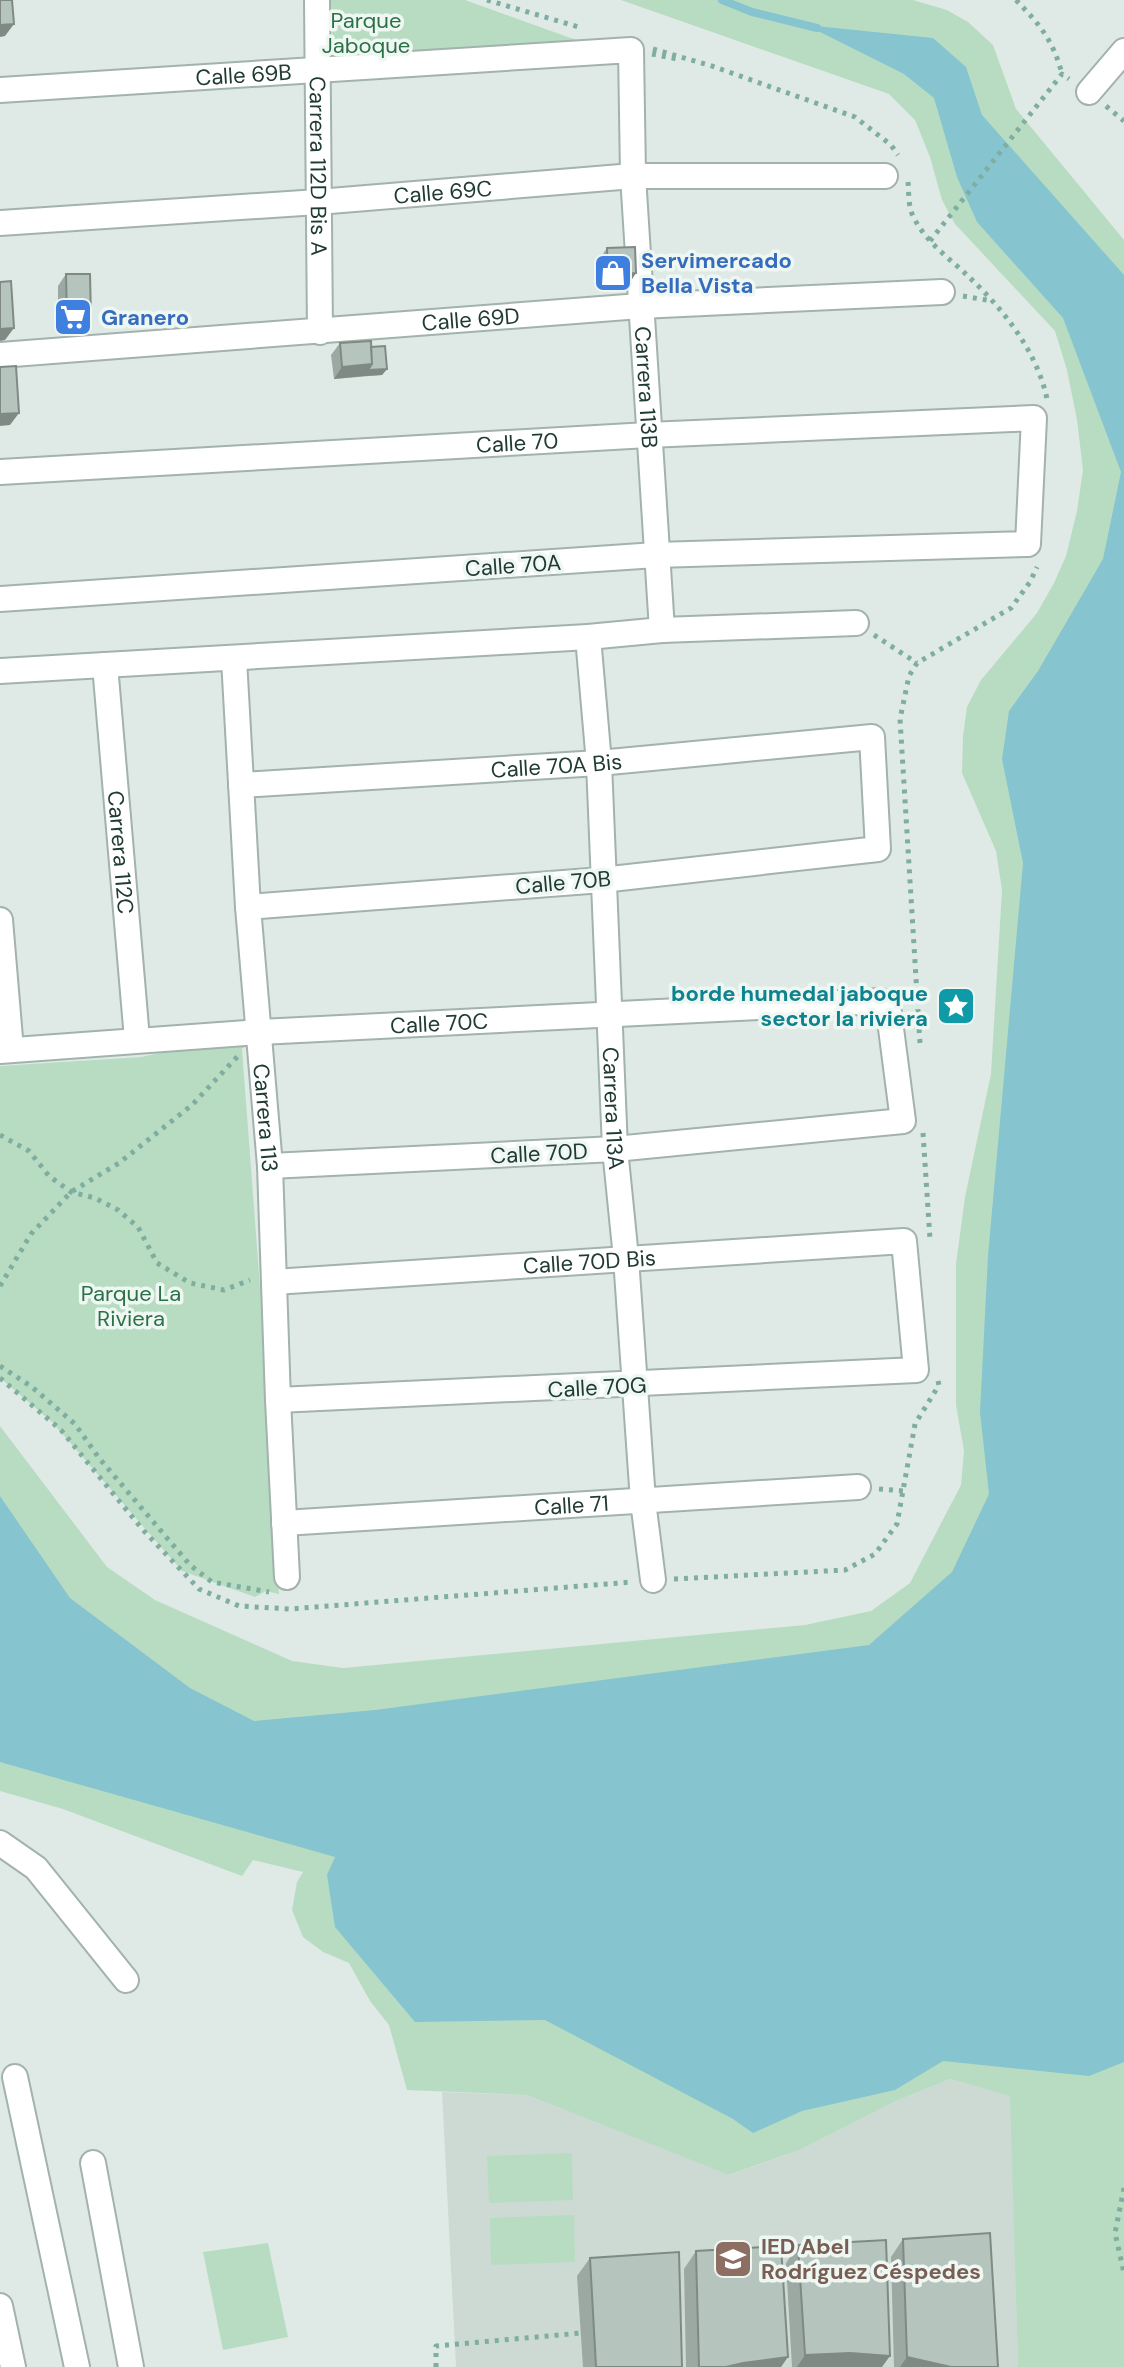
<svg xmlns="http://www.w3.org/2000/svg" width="1124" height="2367" viewBox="0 0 1124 2367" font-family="'DM Sans',sans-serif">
<rect width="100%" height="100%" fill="#dfeae6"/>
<path fill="#cddad4" d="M 950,2079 L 1011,2096 L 1018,2367 L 456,2367 L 442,2092 L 527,2095 L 730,2175 L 802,2149 L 894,2102 Z"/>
<path fill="#b8dcc2" d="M 331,0 L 465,0 L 604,50 L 333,67 Z
M 621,0 L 913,0 L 947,10 L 968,22 L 993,45 L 1016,109 L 1124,240 L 1124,2367 L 1018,2367 L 1010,2096 L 950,2079 L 894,2102 L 802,2149 L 729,2175 L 527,2095 L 407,2090 L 389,2025 L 370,2001 L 349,1963 L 323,1952 L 303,1937 L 292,1910 L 297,1882 L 303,1872 L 253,1860 L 242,1876 L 63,1809 L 0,1791 L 0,1426 L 107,1567 L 155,1600 L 292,1661 L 343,1668 L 805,1625 L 871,1611 L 910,1583 L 961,1485 L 964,1451 L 956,1405 L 956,1264 L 965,1197 L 991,1074 L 1002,890 L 996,851 L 962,773 L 963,736 L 967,707 L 981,680 L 1037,613 L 1054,583 L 1066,556 L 1077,511 L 1083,470 L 1077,420 L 1067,370 L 1055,331 L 955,224 L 942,200 L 930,157 L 915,120 L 889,94 Z
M 260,1032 L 242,1049 L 260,1287 L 262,1286 L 279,1594 L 266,1591 L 255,1597 L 182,1571 L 52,1422 L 0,1378 L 0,1066 L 141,1057 Z
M 572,2153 L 573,2200 L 489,2203 L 487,2156 Z
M 574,2215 L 575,2262 L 491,2265 L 490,2218 Z
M 268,2243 L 288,2337 L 223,2350 L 203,2252 Z"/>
<path fill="#86c4d0" d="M 806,25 L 933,38 L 966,67 L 982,115 L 1124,275 L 1124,2062 L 1089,2076 L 943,2061 L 895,2090 L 802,2111 L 753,2133 L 733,2119 L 545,2020 L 415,2022 L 335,1927 L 327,1875 L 335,1857 L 0,1762 L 0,1496 L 70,1598 L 190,1688 L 254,1721 L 375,1710 L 869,1645 L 952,1572 L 989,1494 L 980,1412 L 988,1256 L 1023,863 L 1002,759 L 1009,711 L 1038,671 L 1103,559 L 1121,472 L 1063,318 L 977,222 L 957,177 L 934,98 L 904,74 Z"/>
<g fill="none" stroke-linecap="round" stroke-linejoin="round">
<path stroke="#86c4d0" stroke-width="8" d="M 722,0 L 752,12 L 817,28"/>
<defs>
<g id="minor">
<path id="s1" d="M 317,0 L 320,332"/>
<path id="s2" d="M 0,90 L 631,50 L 633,176 L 662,630"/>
<path d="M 1089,92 L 1124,51"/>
<path id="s3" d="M 0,223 L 318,202 L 633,176 L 885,176"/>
<path id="s4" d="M 0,355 L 640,306 L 942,292"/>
<path id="s5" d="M 0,472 L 648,435 L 1034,418 L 1028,544 L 656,555 L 0,599"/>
<path id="s6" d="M 588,637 L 599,763 L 615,1149 L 626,1258 L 643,1501 L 653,1580"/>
<path id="s7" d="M 234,659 L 248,907 L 270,1166 L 278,1400 L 287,1577"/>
<path id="s8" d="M 105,665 L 137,1039"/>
<path d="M 0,671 L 588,637 L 662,630 L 856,623"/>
<path id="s9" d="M 241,785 L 599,763 L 872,737 L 878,849 L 602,880 L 248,907"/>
<path d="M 0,920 L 11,1050"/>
<path id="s10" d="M 0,1051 L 260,1032 L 880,1001 L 887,1007 L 889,1013 L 903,1121 L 615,1149 L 270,1166"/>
<path id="s11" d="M 274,1282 L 904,1241 L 916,1370 L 278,1400"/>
<path id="s12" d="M 284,1523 L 858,1487"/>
<path d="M 0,1843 L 36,1868 L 126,1980"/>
<path d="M 15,2077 L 77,2367"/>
<path d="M 93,2163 L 131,2367"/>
<path d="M 0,2306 L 13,2367"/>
</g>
</defs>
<use href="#minor" stroke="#a2b2ad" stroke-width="28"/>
<path stroke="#7faea0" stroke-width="5" stroke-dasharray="4 6" stroke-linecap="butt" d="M 487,0 L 582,28
M 1016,0 C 1040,25 1053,40 1062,74
M 653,49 L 712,66 L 855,117 L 891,145 L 898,155
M 652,54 L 677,59
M 1106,106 L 1124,121
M 908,182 C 909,193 908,208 914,218 C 926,242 949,258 968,276 C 1003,309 1037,351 1047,399
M 930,241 L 1062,74 L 1069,79
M 963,296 L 992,301
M 874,635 L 917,663
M 920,1043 L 900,719 L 909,676 L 917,663 L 1011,608 L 1030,582 L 1037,567
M 923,1133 L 930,1239
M 0,1135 L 29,1151 L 49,1176 L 71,1192 L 95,1198 L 118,1210 L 138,1227 L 157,1263 L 190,1283 L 224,1290 L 250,1280
M 0,1286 L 31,1234 L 71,1192 L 119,1163 L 192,1105 L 238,1056
M 0,1366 L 32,1387 L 75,1424 L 99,1458 L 190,1565 L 212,1582 L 269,1592
M 0,1378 L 61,1430 L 143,1530 L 199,1589 L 239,1606 L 290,1609 L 632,1582
M 879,1489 L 904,1491
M 674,1579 L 845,1570 L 875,1554 L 897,1524 L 915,1424 L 939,1385 L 938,1381
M 1124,2188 L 1115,2233 L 1124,2273
M 436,2367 L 436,2346 L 581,2333"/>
<use href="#minor" stroke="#fff" stroke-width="24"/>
</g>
<path fill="#9ca9a3" d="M 607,248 L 636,273 L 628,285 L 600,286 L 599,260 Z
M 66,274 L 91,318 L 82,331 L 58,331 L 58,286 Z
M 340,343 L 371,347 L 387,369 L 382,375 L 334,379 L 331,355 Z
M 903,2239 L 998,2367 L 894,2367 L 891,2257 Z
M 798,2245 L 882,2367 L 792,2367 L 786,2263 Z
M 696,2251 L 781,2367 L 686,2367 L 684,2269 Z
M 590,2258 L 682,2367 L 583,2367 L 577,2276 Z"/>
<path fill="#7f8a85" d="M 14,24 L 5,36 L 0,37 L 0,25 Z
M 636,273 L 628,285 L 600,286 L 608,274 Z
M 91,318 L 82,331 L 58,331 L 67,319 Z
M 14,328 L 5,340 L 0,341 L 0,329 Z
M 372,364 L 364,376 L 334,379 L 342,367 Z
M 387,369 L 382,375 L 364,376 L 368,370 Z
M 19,413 L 10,425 L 0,426 L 0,414 Z
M 850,2353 L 890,2356 L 882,2367 L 797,2367 L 805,2355 Z
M 788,2357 L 781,2367 L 726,2367 L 743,2363 Z
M 907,2357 L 951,2367 L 900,2367 Z"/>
<path fill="#b5c5be" stroke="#7f8a85" stroke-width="2" d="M 0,0 L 12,0 L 14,24 L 0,25 Z
M 635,247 L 636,273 L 608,274 L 607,248 Z
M 66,274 L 90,274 L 91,318 L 67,319 Z
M 11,281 L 14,328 L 0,329 L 0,282 Z
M 371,341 L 372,364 L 342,367 L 340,343 Z
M 385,346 L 387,369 L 368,370 L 372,364 L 371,347 Z
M 16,366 L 19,413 L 0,414 L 0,367 Z
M 990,2233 L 998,2367 L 951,2367 L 907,2357 L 903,2239 Z
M 886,2240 L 890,2356 L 850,2353 L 805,2355 L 798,2245 Z
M 781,2246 L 788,2357 L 743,2363 L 726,2367 L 699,2367 L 696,2251 Z
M 679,2252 L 682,2367 L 596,2367 L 590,2258 Z"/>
<defs>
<symbol id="shop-square" viewBox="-11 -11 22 22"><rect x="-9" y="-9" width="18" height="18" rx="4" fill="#3f7fe0" stroke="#eff7f3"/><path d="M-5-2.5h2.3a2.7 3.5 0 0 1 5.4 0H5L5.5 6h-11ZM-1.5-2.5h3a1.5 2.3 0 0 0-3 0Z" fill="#fff"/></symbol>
<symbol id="supermarket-square" viewBox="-11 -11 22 22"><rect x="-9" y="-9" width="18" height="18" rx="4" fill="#3f7fe0" stroke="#eff7f3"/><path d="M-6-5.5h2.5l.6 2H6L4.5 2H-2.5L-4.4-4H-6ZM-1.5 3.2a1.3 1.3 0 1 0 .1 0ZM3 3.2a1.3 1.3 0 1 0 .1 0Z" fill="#fff"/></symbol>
<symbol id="sight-square" viewBox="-11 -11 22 22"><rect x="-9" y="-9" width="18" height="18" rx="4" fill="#0f9aa8" stroke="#eff7f3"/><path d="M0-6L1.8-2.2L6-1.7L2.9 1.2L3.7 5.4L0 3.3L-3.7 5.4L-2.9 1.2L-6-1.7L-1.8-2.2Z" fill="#fff"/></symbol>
<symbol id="school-square" viewBox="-11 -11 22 22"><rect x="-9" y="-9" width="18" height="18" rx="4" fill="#8d6e63" stroke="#eff7f3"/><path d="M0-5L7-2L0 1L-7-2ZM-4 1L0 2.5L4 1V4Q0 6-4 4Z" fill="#fff"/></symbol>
</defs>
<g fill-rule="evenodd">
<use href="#shop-square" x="591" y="251" width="44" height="44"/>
<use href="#supermarket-square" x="51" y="295" width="44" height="44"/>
<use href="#sight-square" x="934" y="984" width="44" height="44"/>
<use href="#school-square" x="711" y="2237" width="44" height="44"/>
</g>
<g text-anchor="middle" stroke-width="7" stroke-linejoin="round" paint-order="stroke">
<g font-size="22" fill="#2b7147" stroke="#eff7f3">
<text x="366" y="28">Parque<tspan x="366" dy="25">Jaboque</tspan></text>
<text x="131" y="1301">Parque La<tspan x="131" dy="25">Riviera</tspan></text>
</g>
<g font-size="22" fill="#203a34" stroke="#eff7f3">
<text dy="8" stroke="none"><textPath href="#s2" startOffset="244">Calle 69B</textPath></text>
<text dy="8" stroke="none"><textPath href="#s1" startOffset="166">Carrera 112D Bis A</textPath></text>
<text dy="8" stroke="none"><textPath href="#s3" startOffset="444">Calle 69C</textPath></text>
<text dy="8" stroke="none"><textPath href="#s4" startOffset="472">Calle 69D</textPath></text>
<text dy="8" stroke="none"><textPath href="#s2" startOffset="970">Carrera 113B</textPath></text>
<text dy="8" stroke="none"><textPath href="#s5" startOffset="518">Calle 70</textPath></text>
<text transform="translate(513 565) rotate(-4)" y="8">Calle 70A</text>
<text dy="8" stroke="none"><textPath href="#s9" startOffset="316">Calle 70A Bis</textPath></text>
<text dy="8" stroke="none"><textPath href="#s8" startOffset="188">Carrera 112C</textPath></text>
<text transform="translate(563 882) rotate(-5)" y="8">Calle 70B</text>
<text dy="8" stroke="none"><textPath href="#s10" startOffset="440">Calle 70C</textPath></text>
<text dy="8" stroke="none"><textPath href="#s6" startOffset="472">Carrera 113A</textPath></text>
<text dy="8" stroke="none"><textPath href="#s7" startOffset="460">Carrera 113</textPath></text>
<text transform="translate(539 1153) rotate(-3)" y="8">Calle 70D</text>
<text dy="8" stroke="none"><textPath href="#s11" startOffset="316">Calle 70D Bis</textPath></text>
<text transform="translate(597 1387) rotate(-3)" y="8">Calle 70G</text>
<text dy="8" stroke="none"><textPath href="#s12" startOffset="288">Calle 71</textPath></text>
</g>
<g font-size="22" font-weight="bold" fill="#366cbe" stroke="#eff7f3" text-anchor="start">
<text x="641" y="268">Servimercado<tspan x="641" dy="25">Bella Vista</tspan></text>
<text x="101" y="325">Granero</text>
</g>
<g font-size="22" font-weight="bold" fill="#0d838f" stroke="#eff7f3" text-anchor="end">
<text x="928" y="1001">borde humedal jaboque<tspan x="928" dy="25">sector la riviera</tspan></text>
</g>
<g font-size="22" font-weight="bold" fill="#785e54" stroke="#eff7f3" text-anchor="start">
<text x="761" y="2254">IED Abel<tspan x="761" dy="25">Rodríguez Céspedes</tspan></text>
</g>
</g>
</svg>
